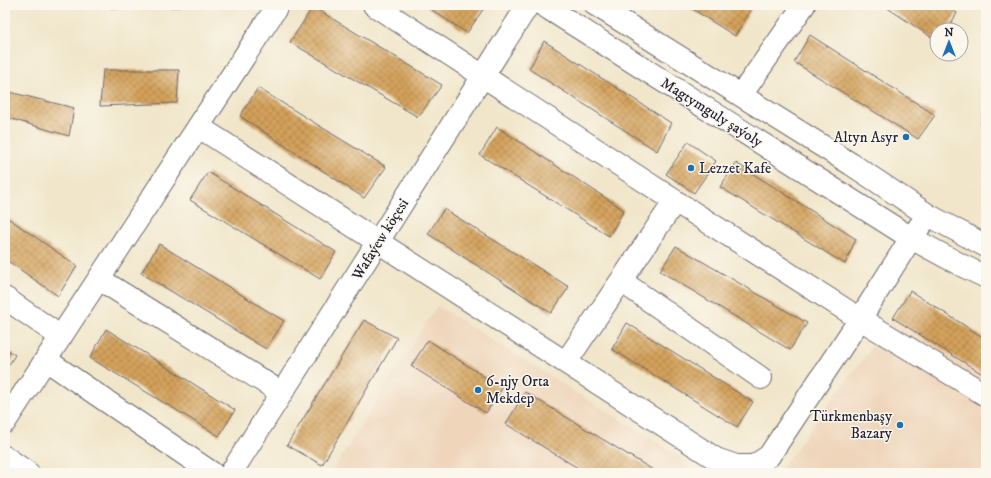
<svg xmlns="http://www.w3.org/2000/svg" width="991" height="478" viewBox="0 0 991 478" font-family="'IM FELL DW Pica',serif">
<defs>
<pattern id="building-cross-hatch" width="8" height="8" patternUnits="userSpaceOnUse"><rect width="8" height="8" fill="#d4a25c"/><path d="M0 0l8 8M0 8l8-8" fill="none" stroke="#ac844d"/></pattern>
</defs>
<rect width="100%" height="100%" fill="#fbf7ec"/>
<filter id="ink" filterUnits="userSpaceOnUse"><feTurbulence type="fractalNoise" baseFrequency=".025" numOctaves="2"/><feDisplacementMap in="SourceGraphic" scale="8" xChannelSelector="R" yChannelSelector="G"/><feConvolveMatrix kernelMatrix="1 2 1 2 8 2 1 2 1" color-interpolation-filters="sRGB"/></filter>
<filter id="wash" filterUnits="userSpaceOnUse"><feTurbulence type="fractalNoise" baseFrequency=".012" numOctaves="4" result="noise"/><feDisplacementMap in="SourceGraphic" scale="16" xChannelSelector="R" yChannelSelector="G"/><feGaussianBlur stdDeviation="0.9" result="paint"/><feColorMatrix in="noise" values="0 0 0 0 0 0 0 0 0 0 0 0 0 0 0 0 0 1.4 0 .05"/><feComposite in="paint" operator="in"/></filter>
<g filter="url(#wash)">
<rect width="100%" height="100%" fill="#f1e6ca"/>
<path fill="#efd6bb" d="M 437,306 L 706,473 L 331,473 Z
M 893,318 L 986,376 L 986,473 L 778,473 Z"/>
<g id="blocks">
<path fill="url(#building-cross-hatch)" d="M 110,5 L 181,5 L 181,7 L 110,8 Z
M 424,5 L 486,5 L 467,33 Z
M 686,5 L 743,5 L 751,10 L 735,36 Z
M 883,5 L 944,5 L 957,13 L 947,30 L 937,30 L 937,41 Z
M 313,7 L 442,85 L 418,117 L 290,42 Z
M 810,35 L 935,115 L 918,139 L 794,62 Z
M 544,41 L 671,123 L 657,151 L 529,69 Z
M 103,70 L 179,70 L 177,103 L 100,106 Z
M 258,88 L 386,167 L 364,198 L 240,116 Z
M 5,91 L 74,108 L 69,136 L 5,117 Z
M 985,107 L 986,107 L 986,128 L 984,128 Z
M 497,127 L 624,210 L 609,236 L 480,155 Z
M 688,142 L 716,161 L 694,193 L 666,174 Z
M 736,163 L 856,239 L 845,264 L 720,187 Z
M 208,172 L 336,252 L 320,279 L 190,200 Z
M 444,209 L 569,287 L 551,313 L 428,234 Z
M 5,216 L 77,266 L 58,296 L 5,259 Z
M 159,244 L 284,321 L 266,349 L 141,273 Z
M 676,246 L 807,323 L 790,350 L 660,271 Z
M 910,291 L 986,339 L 986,366 L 981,373 L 893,318 Z
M 364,320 L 397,338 L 322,465 L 287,445 Z
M 627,323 L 753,402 L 737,427 L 612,349 Z
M 106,329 L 235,410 L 219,436 L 90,358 Z
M 428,340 L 502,388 L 486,413 L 411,366 Z
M 5,348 L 15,355 L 5,371 Z
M 525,392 L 658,473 L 586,473 L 506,424 Z"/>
</g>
</g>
<g filter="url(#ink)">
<use href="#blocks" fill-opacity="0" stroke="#6a676d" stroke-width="1"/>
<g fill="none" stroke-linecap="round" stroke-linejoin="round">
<defs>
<path id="minor" d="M 374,5 L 675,201 L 860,319 L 986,395
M 543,5 L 911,238 L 963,266 L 986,277
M 596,5 L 851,164 L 928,215 L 986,246
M 741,95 L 804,5
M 199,127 L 716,459 L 736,466 L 754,466 L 769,456 L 860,319 L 911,238 L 928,215
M 99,279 L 282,393
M 621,281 L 761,378
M 5,298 L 61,337
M 46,360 L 212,473
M 566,362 L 675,201
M 5,422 L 278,5
M 5,457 L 28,473
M 231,473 L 528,5"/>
</defs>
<use href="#minor" stroke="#6a676d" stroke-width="24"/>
<use href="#minor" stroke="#fff" stroke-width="22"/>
</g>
</g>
<g fill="#1f6fb2" stroke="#fbf7ec" stroke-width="1.5">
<circle cx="906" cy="137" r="4"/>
<circle cx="691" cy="168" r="4"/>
<circle cx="478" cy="390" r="4"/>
<circle cx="900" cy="425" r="4"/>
</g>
<g text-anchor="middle" stroke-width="3" stroke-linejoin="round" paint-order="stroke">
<g font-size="15" fill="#22223b" stroke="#fbf7ec">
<text transform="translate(712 112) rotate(32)" y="5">Magtymguly şaýoly</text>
<text transform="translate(380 239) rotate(-58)" y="5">Wafaýew köçesi</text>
</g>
<g font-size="15" fill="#22223b" stroke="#fbf7ec" text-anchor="end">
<text x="898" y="142">Altyn Asyr</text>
<text x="699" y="173" text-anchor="start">Lezzet Kafe</text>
<text x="486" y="386" text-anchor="start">6-njy Orta<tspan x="486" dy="17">Mekdep</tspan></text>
<text x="892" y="421">Türkmenbaşy<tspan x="892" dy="17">Bazary</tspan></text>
</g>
</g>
<rect width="991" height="478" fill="none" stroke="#fbf7ec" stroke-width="20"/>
<g transform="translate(949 42)"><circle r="19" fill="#fbf7ec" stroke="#a4a2a5"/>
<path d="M0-3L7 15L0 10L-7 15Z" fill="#1f6fb2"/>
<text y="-6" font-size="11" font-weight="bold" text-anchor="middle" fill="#22223b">N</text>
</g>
</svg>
